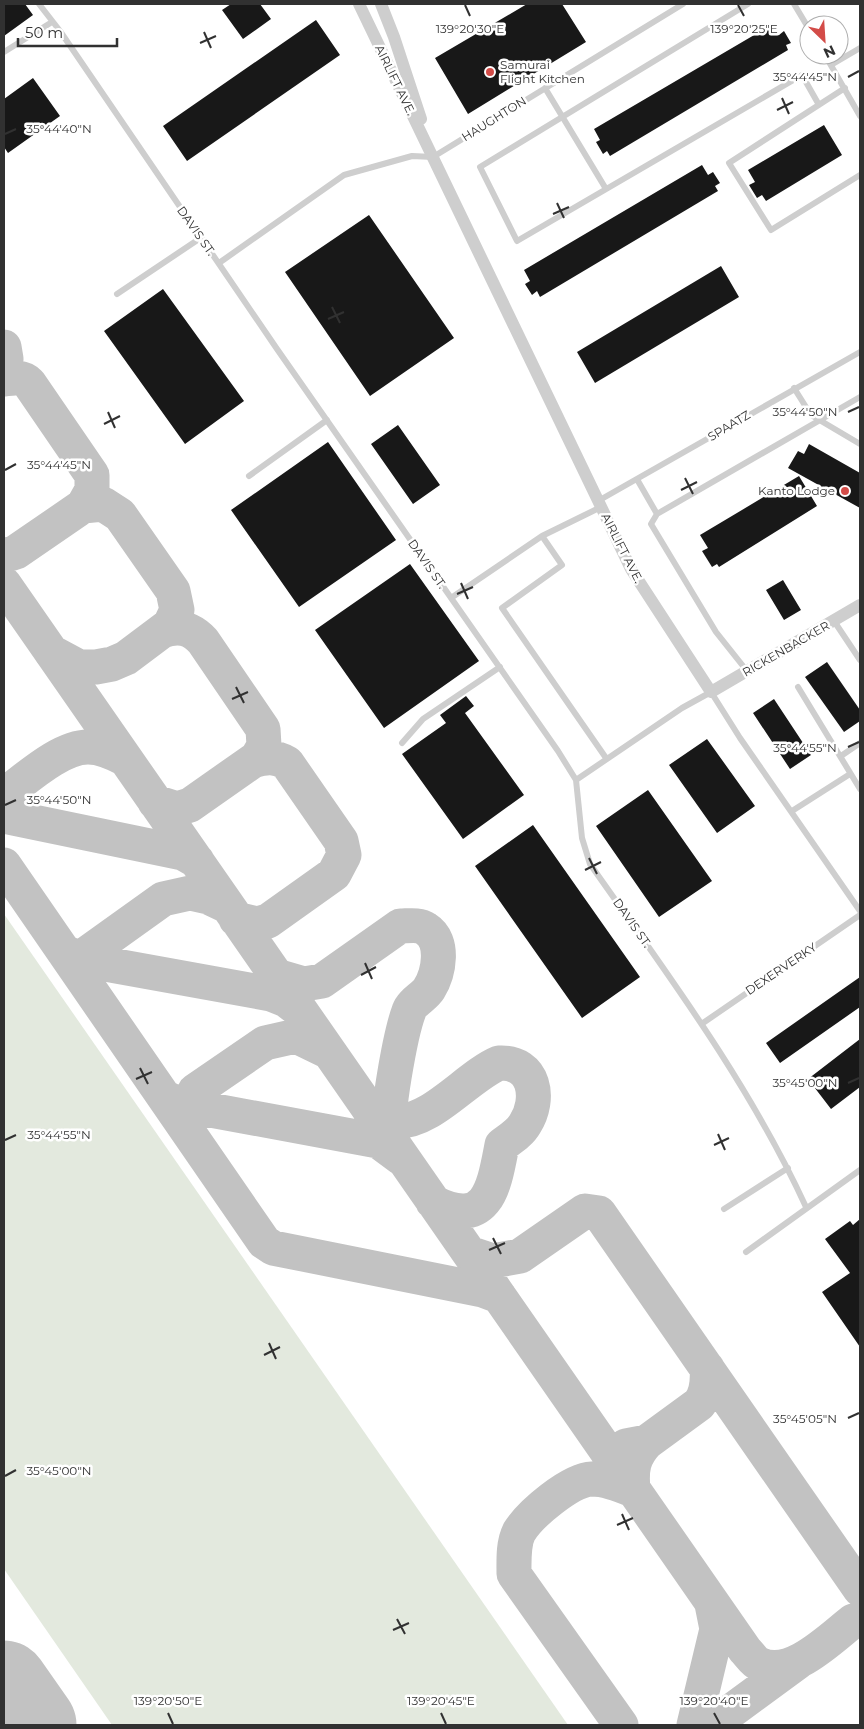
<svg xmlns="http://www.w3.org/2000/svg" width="864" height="1729" viewBox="0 0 864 1729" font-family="Montserrat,sans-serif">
<rect width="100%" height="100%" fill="#fff"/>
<path fill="#e3e9de" d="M 4,914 L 568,1725 L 112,1725 L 4,1569 Z"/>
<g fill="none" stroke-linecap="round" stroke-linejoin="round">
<path stroke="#c2c2c2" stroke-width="35" d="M 4,347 L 6,359 L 4,373
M 4,379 C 13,378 22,376 29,383 L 92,475 L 92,490 L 83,506 L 16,552 L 4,556
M 4,584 L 745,1650 C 749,1654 754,1662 759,1664 C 790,1680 830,1639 853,1621 L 860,1619
M 51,652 L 79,667 L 96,667 L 112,664 L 126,658 L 170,625 L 177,610 L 173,591 L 120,515 L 103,504 L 83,506
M 4,795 C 26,779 60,747 88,747 C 101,747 114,753 125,759
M 155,802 L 177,809 L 190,805 L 257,758 L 264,746 L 263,729 L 203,641 C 191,628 179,625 162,631
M 4,816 L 183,853 L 197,861
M 4,865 L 264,1242 L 273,1248 L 483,1290 L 499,1296
M 236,919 L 257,924 L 268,921 L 334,874 L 344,855 L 341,841 L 287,763 C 275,756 266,757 253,761
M 64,952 L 83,960 L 271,994 L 286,1000 L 299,1010
M 280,977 L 304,984 L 322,981 L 400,926 C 408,926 419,924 426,929 C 445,941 439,973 429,989 C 424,997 412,1002 409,1011 C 401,1032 384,1121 390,1140
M 86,978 L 84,970 L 89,952 L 163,899 L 190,893 L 208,897 L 227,906
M 164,1097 L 178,1104 L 378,1141 L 401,1158
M 371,1113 C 379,1116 388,1120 397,1121 C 431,1123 468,1076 499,1063 C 535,1061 541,1099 525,1124 C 520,1133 510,1139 502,1145 C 494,1187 488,1230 433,1202
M 186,1125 L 188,1106 L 195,1091 L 265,1043 L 296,1036 L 329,1052
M 469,1253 L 493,1261 L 520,1256 L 585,1211 L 599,1213 L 860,1589
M 626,1446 L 647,1442 L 699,1404 C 707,1394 708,1381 707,1368
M 621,1725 L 514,1574 C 514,1561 513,1544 519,1532 C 530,1514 570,1480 592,1479 C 605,1479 621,1485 633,1490 C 631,1469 633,1457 647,1442
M 694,1725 L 717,1629 L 712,1604
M 712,1725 L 798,1662"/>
<path stroke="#c2c2c2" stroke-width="89" d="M 4,1685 L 32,1725"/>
</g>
<path fill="#181818" d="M 4,4 L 25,4 L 33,15 L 4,36 Z
M 231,4 L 260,4 L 271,19 L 243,39 L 222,10 Z
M 527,4 L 562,4 L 586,42 L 468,114 L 435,58 Z
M 316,20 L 340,55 L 187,161 L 163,126 Z
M 773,24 L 779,35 L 784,31 L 791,43 L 786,45 L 788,50 L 610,156 L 607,151 L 603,154 L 596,142 L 600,140 L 594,129 Z
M 33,78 L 60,116 L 8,153 L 4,147 L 4,99 Z
M 824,125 L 842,155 L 766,201 L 762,195 L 757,198 L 749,185 L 755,182 L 748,170 Z
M 702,165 L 708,175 L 713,172 L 720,183 L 715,186 L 718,191 L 540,297 L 537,291 L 532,295 L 525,284 L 530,281 L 524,270 Z
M 369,215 L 454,338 L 370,396 L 285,272 Z
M 721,266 L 739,297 L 595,383 L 577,352 Z
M 163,289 L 244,401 L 185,444 L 104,331 Z
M 398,425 L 440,485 L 413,504 L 371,444 Z
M 328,442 L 396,540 L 299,607 L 231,510 Z
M 809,444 L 860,473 L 860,508 L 788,468 L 798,451 L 804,454 Z
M 799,476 L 817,506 L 719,567 L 717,564 L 712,567 L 702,551 L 708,548 L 700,535 Z
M 410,564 L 479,661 L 384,728 L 315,630 Z
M 783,580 L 801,610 L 784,620 L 766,590 Z
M 827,662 L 860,710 L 860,721 L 844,732 L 805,677 Z
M 466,696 L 474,706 L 465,713 L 524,795 L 463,839 L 402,754 L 446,723 L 440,715 Z
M 774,699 L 811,755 L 790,769 L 753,713 Z
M 707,739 L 755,806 L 717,833 L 669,765 Z
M 648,790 L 712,881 L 659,917 L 596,826 Z
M 533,825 L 640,977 L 582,1018 L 475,866 Z
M 860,977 L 860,1007 L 780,1063 L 766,1043 Z
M 860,1039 L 860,1087 L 831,1109 L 808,1079 Z
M 860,1219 L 860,1347 L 822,1292 L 850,1273 L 825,1239 L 850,1221 L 853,1225 Z"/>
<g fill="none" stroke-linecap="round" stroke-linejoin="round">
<path stroke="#cecece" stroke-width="6" d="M 39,4 L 60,31 L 277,349 L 558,751 L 576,780 L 582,838 L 590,864 C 668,975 749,1083 806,1207
M 748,4 L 480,167 L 517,241 L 802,75 L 819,105
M 794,4 L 809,29
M 4,52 L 52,22
M 825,55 L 860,116
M 831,65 L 860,48
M 545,88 L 606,189
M 845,88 L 729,163 L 771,230 L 860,175
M 219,263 L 344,175 L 412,156 L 433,157 L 683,4
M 117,294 L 202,237
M 794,388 L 811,415 L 860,444
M 249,476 L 327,420
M 638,481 L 657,514 L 860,397
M 598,501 L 860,352
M 657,514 L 651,524 L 716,632 L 747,671
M 542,536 L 562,565 L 502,608 L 606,758
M 451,598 L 542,536 L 601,507
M 834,621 L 860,660
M 798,687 L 860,789
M 402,743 L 423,719 L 500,667
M 841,756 L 860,743
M 576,780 L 682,708 L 711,692 L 740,738 L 860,911
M 792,811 L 850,774
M 703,1023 L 860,915
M 724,1209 L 788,1168
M 746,1252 L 860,1170"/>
<path stroke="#cecece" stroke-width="12" d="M 359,4 L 631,569 L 711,692 L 860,605
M 381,4 L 394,37 L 421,119"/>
</g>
<path fill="none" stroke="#313131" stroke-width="2" d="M 465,5 L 470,16M 738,5 L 744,16M 204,32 L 211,48M 200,43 L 216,36M 848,77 L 859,71M 782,98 L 789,114M 777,110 L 793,102M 5,134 L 16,129M 557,203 L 564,218M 553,214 L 569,207M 332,307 L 340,323M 328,319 L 344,312M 108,412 L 115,428M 848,412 L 859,407M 104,424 L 120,416M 5,470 L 16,464M 685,478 L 693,494M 681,490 L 697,482M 461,583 L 468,599M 457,594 L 473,587M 236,687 L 244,703M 232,699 L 248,692M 848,747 L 859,742M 5,805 L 16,800M 589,858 L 597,874M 585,870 L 601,862M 365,963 L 372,979M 361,975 L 376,967M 140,1068 L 148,1084M 136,1079 L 152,1072M 848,1083 L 859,1078M 718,1134 L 725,1150M 5,1140 L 16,1135M 714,1145 L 729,1138M 493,1238 L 501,1254M 489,1250 L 505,1243M 269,1343 L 276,1359M 264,1355 L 280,1347M 848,1418 L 859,1413M 5,1476 L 16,1470M 622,1514 L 629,1530M 617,1525 L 633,1518M 397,1619 L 405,1634M 393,1630 L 409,1623M 168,1713 L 173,1724M 441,1713 L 446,1724M 714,1713 L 720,1724"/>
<g fill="#d34c48" stroke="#fff" stroke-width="2">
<circle cx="490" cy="72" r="5"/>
<circle cx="845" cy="491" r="5"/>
</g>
<g text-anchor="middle" stroke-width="5" stroke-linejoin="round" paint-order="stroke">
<g font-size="12" fill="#313131" stroke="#fff" text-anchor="start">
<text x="500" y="69">Samurai<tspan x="500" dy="14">Flight Kitchen</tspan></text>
<text x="835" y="495" text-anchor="end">Kanto Lodge</text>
</g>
<g font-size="12" fill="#313131" stroke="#fff">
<text transform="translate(395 80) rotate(64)" y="4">AIRLIFT AVE.</text>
<text transform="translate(494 119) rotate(-32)" y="4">HAUGHTON</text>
<text transform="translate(196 231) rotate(55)" y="4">DAVIS ST.</text>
<text transform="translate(729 426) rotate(-31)" y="4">SPAATZ</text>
<text transform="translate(622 548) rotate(63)" y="4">AIRLIFT AVE.</text>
<text transform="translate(427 564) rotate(55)" y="4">DAVIS ST.</text>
<text transform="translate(786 649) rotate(-30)" y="4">RICKENBACKER</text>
<text transform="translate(632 923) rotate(55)" y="4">DAVIS ST.</text>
<text transform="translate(781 969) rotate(-34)" y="4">DEXERVERKY</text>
</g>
</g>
<g font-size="12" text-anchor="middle" fill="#313131" stroke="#fff" stroke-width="5" stroke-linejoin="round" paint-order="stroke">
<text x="470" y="33">139°20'30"E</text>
<text x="744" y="33">139°20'25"E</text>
<text x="805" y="81">35°44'45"N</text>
<text x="59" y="133">35°44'40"N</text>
<text x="805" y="416">35°44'50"N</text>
<text x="59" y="469">35°44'45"N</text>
<text x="805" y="752">35°44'55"N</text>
<text x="59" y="804">35°44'50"N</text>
<text x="805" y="1087">35°45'00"N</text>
<text x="59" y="1139">35°44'55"N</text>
<text x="805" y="1423">35°45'05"N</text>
<text x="59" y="1475">35°45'00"N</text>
<text x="168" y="1705">139°20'50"E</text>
<text x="441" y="1705">139°20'45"E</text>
<text x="714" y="1705">139°20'40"E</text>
</g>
<rect width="864" height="1729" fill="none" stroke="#313131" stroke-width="10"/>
<g transform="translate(824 40) rotate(155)"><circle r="24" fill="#ffffff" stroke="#adadad"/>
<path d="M0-4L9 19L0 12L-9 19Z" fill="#d34c48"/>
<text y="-8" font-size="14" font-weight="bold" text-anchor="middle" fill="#313131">N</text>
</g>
<path d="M18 38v8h99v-8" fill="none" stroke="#313131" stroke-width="2.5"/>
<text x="25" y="38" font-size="15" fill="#313131" stroke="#ffffff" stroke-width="4" paint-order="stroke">50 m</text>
</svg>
